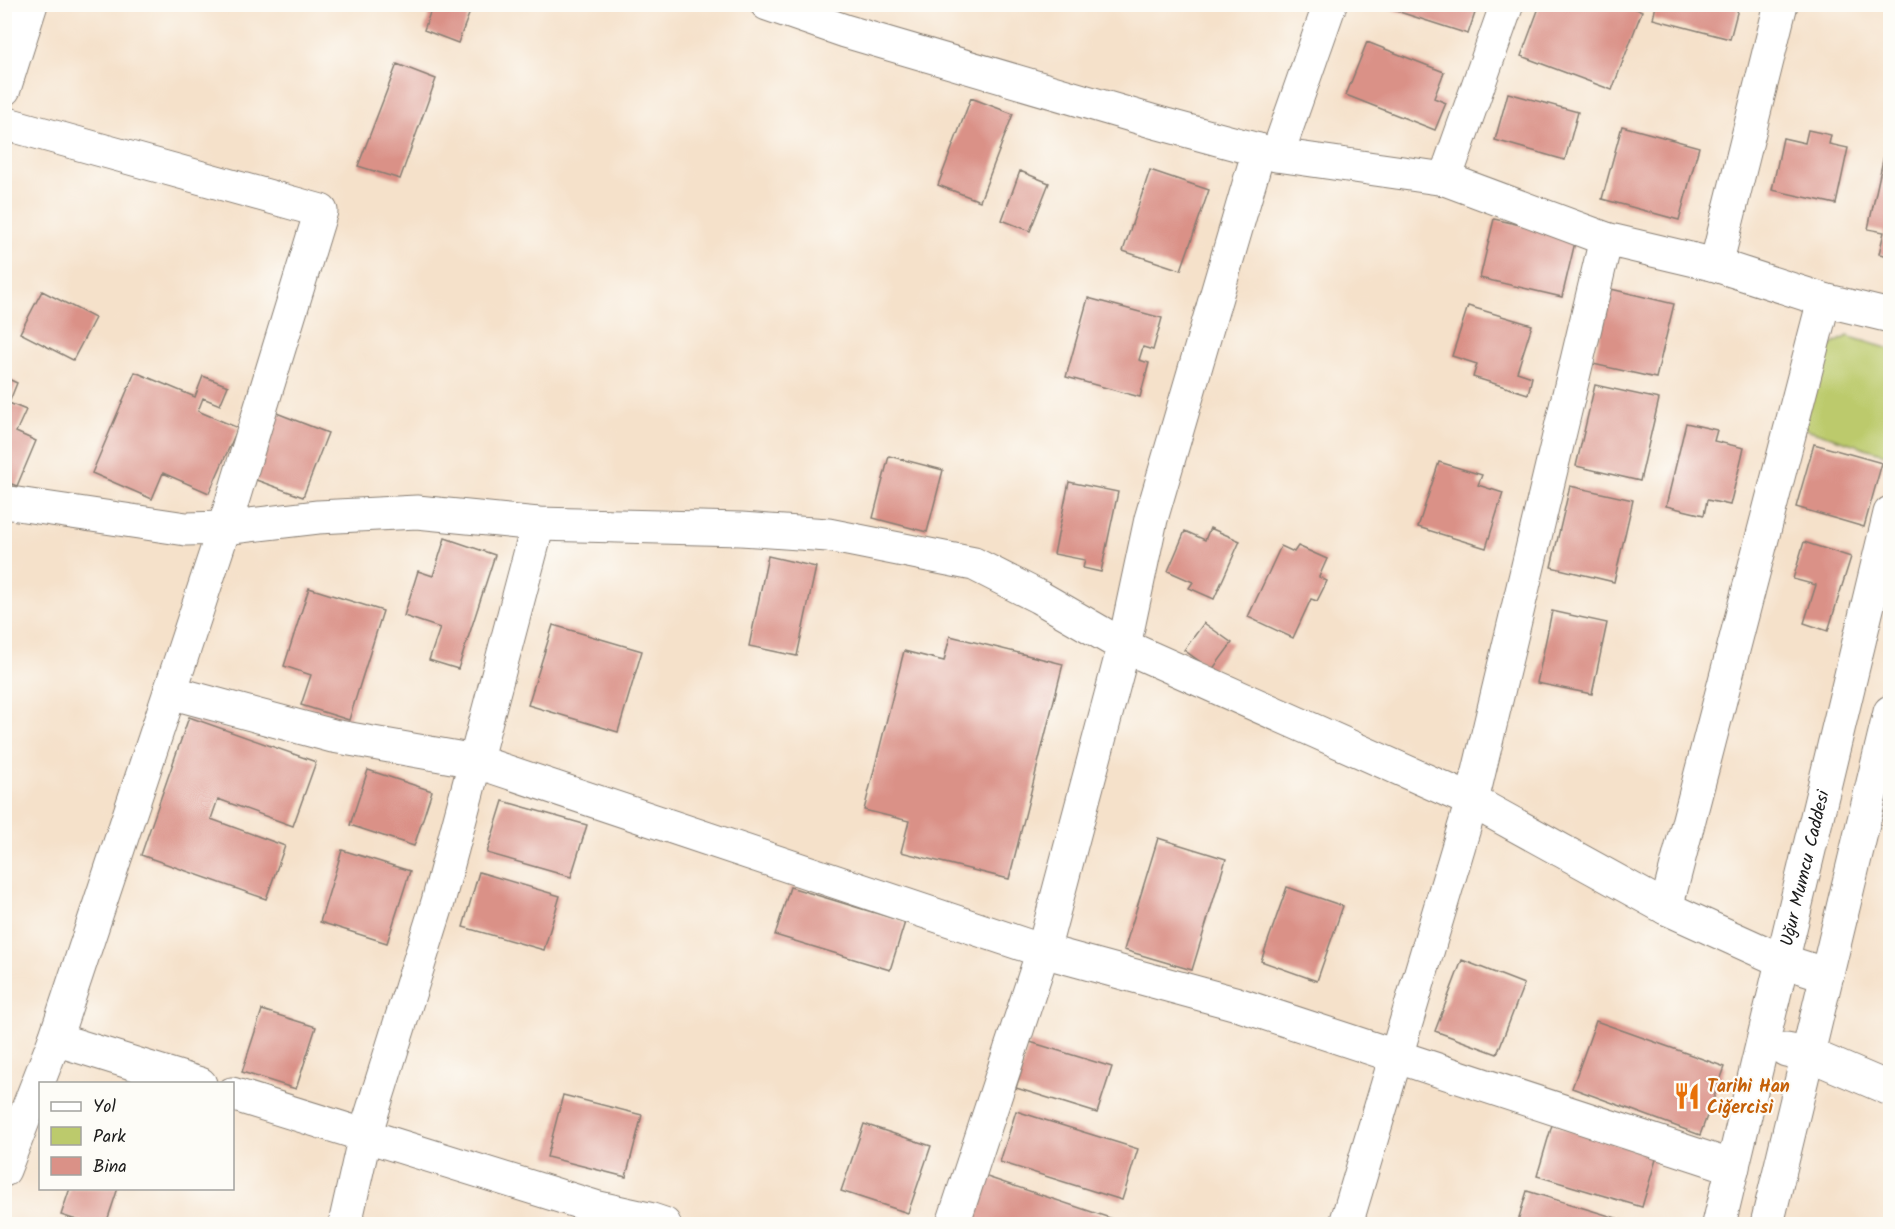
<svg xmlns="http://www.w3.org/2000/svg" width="1895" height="1229" viewBox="0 0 1895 1229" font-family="Kalam,sans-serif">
<rect width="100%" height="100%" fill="#fdfcf7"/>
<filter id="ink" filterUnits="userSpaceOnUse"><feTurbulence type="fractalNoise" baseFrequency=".0167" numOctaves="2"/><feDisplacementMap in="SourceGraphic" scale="12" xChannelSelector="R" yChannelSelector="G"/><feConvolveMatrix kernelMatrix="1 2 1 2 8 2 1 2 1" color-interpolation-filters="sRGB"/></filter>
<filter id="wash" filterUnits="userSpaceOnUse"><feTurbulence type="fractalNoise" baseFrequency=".008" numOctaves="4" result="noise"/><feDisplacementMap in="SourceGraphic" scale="24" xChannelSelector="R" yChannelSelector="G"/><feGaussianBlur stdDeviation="1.35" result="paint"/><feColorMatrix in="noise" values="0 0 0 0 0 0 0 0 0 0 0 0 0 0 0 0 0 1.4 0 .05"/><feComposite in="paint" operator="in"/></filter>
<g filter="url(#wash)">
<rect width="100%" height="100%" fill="#f5e1ca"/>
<path fill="#bcca6c" stroke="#6c7344" stroke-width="1.5" d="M 1847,336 L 1890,349 L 1890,456 L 1803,428 L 1822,351 Z"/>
<g id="blocks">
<path fill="#da9187" d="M 433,4 L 473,4 L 458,43 L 424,30 Z
M 1388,4 L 1478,4 L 1468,34 L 1387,8 Z
M 1540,5 L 1625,5 L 1642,11 L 1612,90 L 1521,56 Z
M 1656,5 L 1739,5 L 1730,39 L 1653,19 Z
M 1367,42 L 1444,72 L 1434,98 L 1446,103 L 1435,130 L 1346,95 Z
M 397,64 L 436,79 L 400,179 L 358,166 Z
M 1508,93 L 1578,112 L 1565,160 L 1495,140 Z
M 971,98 L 1013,114 L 980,201 L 938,185 Z
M 1622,126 L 1699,147 L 1679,220 L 1602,199 Z
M 1808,130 L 1831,135 L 1829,144 L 1848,148 L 1836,204 L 1772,190 L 1783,138 L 1805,143 Z
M 1885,151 L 1890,152 L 1890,256 L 1879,254 L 1884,232 L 1868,229 Z
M 1150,170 L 1209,190 L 1181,270 L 1123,251 Z
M 1020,171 L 1049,183 L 1030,231 L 1002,220 Z
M 1494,219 L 1576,238 L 1562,297 L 1480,278 Z
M 1611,289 L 1674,304 L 1656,378 L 1593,364 Z
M 42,291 L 95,318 L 73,360 L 20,333 Z
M 1088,298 L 1162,318 L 1153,350 L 1143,347 L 1139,360 L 1149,363 L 1140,397 L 1066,377 Z
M 1468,306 L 1532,325 L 1517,372 L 1532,377 L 1528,394 L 1473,377 L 1477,364 L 1452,356 Z
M 135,372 L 195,397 L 203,376 L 228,386 L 220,405 L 203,398 L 198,411 L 238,428 L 209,493 L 163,473 L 152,499 L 92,473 Z
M 4,377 L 17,383 L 9,403 L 26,410 L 16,432 L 36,441 L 17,486 L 4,481 Z
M 1595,385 L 1659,399 L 1640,481 L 1576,466 Z
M 274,412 L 328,433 L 303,497 L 248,477 Z
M 1686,423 L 1717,430 L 1714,441 L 1744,448 L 1730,505 L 1707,500 L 1704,515 L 1666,506 Z
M 1814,444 L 1882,463 L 1864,527 L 1796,507 Z
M 889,456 L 943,470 L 927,532 L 873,518 Z
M 1439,462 L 1482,475 L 1478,485 L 1503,493 L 1486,548 L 1418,527 Z
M 1069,482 L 1118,492 L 1101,572 L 1083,568 L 1085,560 L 1054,554 Z
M 1570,486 L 1633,500 L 1614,582 L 1551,567 Z
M 1210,528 L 1240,541 L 1214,599 L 1189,588 L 1193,582 L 1168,571 L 1185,531 L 1205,540 Z
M 445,538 L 495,555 L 458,669 L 429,660 L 440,628 L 404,616 L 418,571 L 433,576 Z
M 1804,542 L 1851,557 L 1828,631 L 1804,623 L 1816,585 L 1793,579 Z
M 1281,546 L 1294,552 L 1298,546 L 1327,559 L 1319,577 L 1327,581 L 1317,601 L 1311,599 L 1293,638 L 1248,617 Z
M 768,556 L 816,567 L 797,656 L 749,646 Z
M 309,588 L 383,611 L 349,720 L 301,705 L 311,675 L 284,666 Z
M 1552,611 L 1607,623 L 1592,694 L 1537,683 Z
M 1204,623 L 1232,643 L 1212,670 L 1184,650 Z
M 553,625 L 642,651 L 618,732 L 528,705 Z
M 950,636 L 1063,664 L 1009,879 L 901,852 L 909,821 L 864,810 L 904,651 L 944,661 Z
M 189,717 L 316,762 L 293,826 L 218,799 L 211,819 L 285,846 L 266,899 L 141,855 Z
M 368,770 L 432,791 L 414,846 L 350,825 Z
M 503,801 L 587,825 L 571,877 L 487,853 Z
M 1158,838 L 1226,859 L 1192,970 L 1124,950 Z
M 342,850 L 410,871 L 387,943 L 320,922 Z
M 479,872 L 560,896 L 544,950 L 463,927 Z
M 790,887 L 905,922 L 890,970 L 775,935 Z
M 1287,887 L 1343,906 L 1317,981 L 1261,961 Z
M 1462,960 L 1524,984 L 1497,1054 L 1435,1031 Z
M 262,1010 L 316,1027 L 296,1089 L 242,1072 Z
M 1596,1021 L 1725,1067 L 1700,1135 L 1572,1088 Z
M 1030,1042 L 1112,1067 L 1097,1113 L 1016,1088 Z
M 563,1095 L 642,1115 L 626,1177 L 547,1157 Z
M 1016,1111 L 1138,1149 L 1122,1200 L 1000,1162 Z
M 864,1124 L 931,1146 L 908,1213 L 841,1191 Z
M 1552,1125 L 1657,1156 L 1642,1207 L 1537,1176 Z
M 984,1176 L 1116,1220 L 1115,1224 L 987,1224 L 970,1218 Z
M 70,1188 L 118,1188 L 106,1224 L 89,1224 L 61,1215 Z
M 1527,1191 L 1636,1224 L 1517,1224 Z"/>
</g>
</g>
<g filter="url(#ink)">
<use href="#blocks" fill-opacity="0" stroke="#887e73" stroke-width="1.5"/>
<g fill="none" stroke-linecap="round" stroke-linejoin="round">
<defs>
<g id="minor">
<path d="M 767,4 L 845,31 L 1155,122 L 1277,155 L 1445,179 L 1606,239 L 1716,265 L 1824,300 L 1890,316"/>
<path d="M 4,89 L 31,4"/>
<path d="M 4,123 L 321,211 L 224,528 L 170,692 L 55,1039 L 4,1170"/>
<path d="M 1277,155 L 1330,4"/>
<path d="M 1445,179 L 1507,4"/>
<path d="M 1716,265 L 1781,4"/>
<path d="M 4,502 L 186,529 L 224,528 L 318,517 L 417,512 L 538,524 L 741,529 L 828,535 L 974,564 L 1039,597 L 1124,646 L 1472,801 L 1666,908 L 1783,961 L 1827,975"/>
<path d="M 170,692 L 333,736 L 475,761 L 1043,951 L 1234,1003 L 1733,1167"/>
<path d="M 1666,908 L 1824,300"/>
<path d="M 55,1039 L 200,1084"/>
<path d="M 1786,1050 L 1808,1054 L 1890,1089"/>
<path d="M 232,1094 L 595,1207 L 649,1219 L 664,1224"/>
<path d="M 345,1224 L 365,1135 L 438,902 L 538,524"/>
<path d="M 953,1224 L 1043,951 L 1124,646 L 1151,519 L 1259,150"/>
<path d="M 1346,1224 L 1472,801 L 1606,239"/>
<path id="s1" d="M 1719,1224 L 1890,513"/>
<path d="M 1767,1224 L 1890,712"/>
</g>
</defs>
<use href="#minor" stroke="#887e73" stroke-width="35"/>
<use href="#minor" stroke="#fff" stroke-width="33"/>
</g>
</g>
<defs>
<symbol id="restaurant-bare" viewBox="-9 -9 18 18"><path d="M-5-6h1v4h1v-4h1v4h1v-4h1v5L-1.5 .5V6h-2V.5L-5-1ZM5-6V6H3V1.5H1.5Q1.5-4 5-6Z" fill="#e8710a" stroke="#fdfcf7" stroke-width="2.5" paint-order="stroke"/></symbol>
</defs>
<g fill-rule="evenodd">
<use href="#restaurant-bare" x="1668" y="1077" width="38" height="38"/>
</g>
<g text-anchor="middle" stroke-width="4.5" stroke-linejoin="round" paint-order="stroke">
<g font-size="18" fill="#1c1c1c" stroke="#fdfcf7">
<text dy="6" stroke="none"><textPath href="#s1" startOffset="366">Uğur Mumcu Caddesi</textPath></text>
</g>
<g font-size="18" font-weight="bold" fill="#c56008" stroke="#fdfcf7" text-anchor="start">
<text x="1707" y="1092">Tarihi Han<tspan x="1707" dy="21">Ciğercisi</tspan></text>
</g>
</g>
<rect width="1895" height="1229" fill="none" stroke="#fdfcf7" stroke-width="24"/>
<rect x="39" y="1082" width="195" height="108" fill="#fdfcf7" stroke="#a3a29f" stroke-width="1.5"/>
<rect x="51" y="1102" width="30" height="9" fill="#ffffff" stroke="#a3a29f" stroke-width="1.5"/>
<text x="93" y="1112" font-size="18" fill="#1c1c1c">Yol</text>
<rect x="51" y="1127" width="30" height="18" fill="#bcca6c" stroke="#a3a29f" stroke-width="1.5"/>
<text x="93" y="1142" font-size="18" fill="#1c1c1c">Park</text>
<rect x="51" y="1157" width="30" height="18" fill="#da9187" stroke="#a3a29f" stroke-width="1.5"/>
<text x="93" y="1172" font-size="18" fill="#1c1c1c">Bina</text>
</svg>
